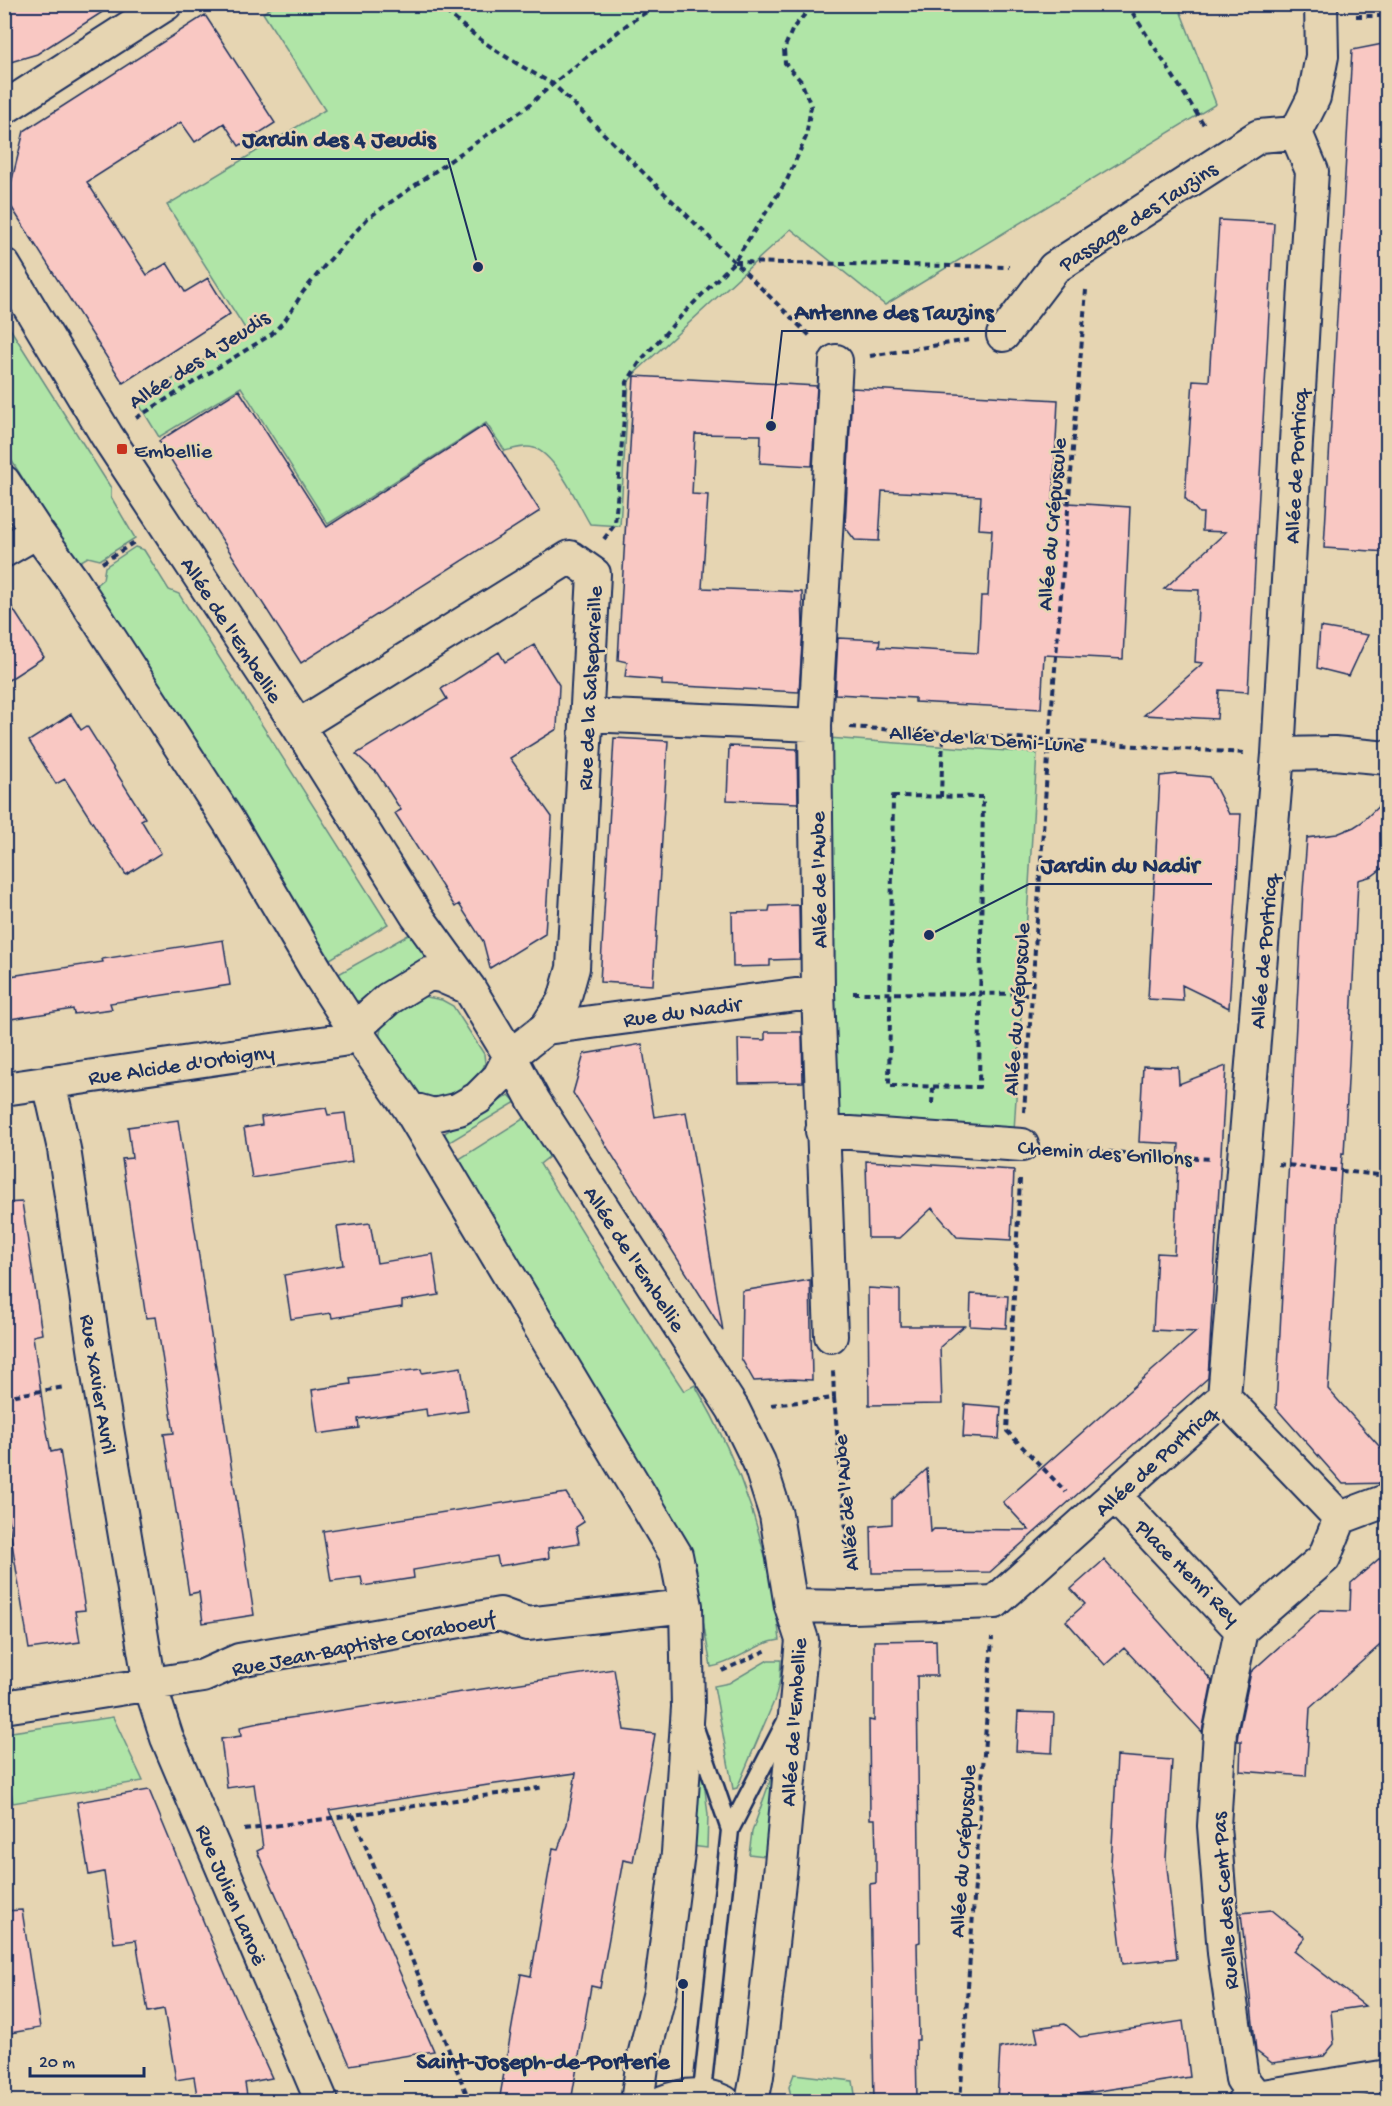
<svg xmlns="http://www.w3.org/2000/svg" width="1392" height="2106" viewBox="0 0 1392 2106" font-family="'Gochi Hand',sans-serif">
<rect width="100%" height="100%" fill="#e6d5b2"/>
<filter id="ink" filterUnits="userSpaceOnUse"><feTurbulence type="fractalNoise" baseFrequency=".0167" numOctaves="2"/><feDisplacementMap in="SourceGraphic" scale="12" xChannelSelector="R" yChannelSelector="G"/><feConvolveMatrix kernelMatrix="1 2 1 2 8 2 1 2 1" color-interpolation-filters="sRGB"/></filter>
<g filter="url(#ink)">
<path fill="#b0e5a7" stroke="#668a82" stroke-width="1.5" d="M 277,4 L 1178,5 L 1216,104 L 885,305 L 791,229 L 637,371 L 629,381 L 620,526 L 590,524 C 578,504 556,455 534,448 C 524,445 514,449 505,451 L 486,423 L 328,524 L 241,387 L 159,437 L 137,401 L 248,333 L 167,205 L 325,110 L 263,13 Z
M 4,319 L 111,488 L 111,497 L 135,538 L 100,560 L 88,557 L 76,564 L 5,450 Z
M 135,547 L 144,550 L 169,590 L 179,594 L 388,924 L 327,961 L 91,589 L 103,579 L 105,567 Z
M 828,738 L 1037,753 L 1014,1131 L 835,1116 Z
M 410,934 L 425,956 L 424,961 L 362,1000 L 357,1001 L 352,1000 L 335,976 Z
M 422,996 L 442,1000 L 453,1006 L 484,1054 L 485,1063 L 478,1082 L 442,1101 L 416,1095 L 380,1043 C 376,1016 403,1008 422,996 Z
M 509,1095 L 516,1102 L 443,1146 L 443,1136 L 446,1132 Z
M 526,1117 L 550,1156 L 540,1164 L 625,1301 L 684,1391 L 695,1385 C 742,1466 769,1547 780,1640 C 754,1643 736,1663 711,1667 L 701,1609 L 453,1163 Z
M 768,1660 L 781,1660 L 780,1679 L 775,1699 L 737,1788 L 733,1789 L 714,1686 L 729,1683 Z
M 113,1717 L 143,1781 L 13,1803 L 5,1755 L 5,1733 Z
M 702,1764 L 708,1815 L 707,1848 L 691,1846 L 700,1765 Z
M 771,1778 L 773,1778 L 765,1856 L 749,1854 L 752,1832 Z
M 794,2074 L 853,2081 L 856,2101 L 792,2101 L 789,2087 Z"/>
<path fill="#f9c8c3" stroke="#1b2f5e" stroke-width="1.5" d="M 4,4 L 115,4 L 37,54 L 4,64 Z
M 205,15 L 275,123 L 239,146 L 224,123 L 195,142 L 181,122 L 87,182 L 147,275 L 167,263 L 185,292 L 208,278 L 230,314 L 123,383 L 7,200 L 24,131 Z
M 1388,43 L 1388,419 L 1384,495 L 1388,495 L 1388,552 L 1324,548 L 1352,50 Z
M 1219,220 L 1274,223 L 1248,692 L 1219,690 L 1217,719 L 1144,715 L 1203,663 L 1195,662 L 1199,590 L 1164,589 L 1226,532 L 1202,531 L 1203,513 L 1199,513 L 1185,498 L 1193,380 L 1209,381 Z
M 634,376 L 817,386 L 812,466 L 760,463 L 761,435 L 695,434 L 692,494 L 708,495 L 702,588 L 802,592 L 803,628 L 799,692 L 662,685 L 662,680 L 625,677 L 627,662 L 618,660 Z
M 852,388 L 1058,400 L 1053,502 L 1130,507 L 1123,659 L 1044,655 L 1041,709 L 915,702 L 915,698 L 835,694 L 838,638 L 880,640 L 879,647 L 978,653 L 981,596 L 988,596 L 992,530 L 979,529 L 981,496 L 882,491 L 879,541 L 855,540 L 845,527 Z
M 239,390 L 327,527 L 485,425 L 540,511 L 301,663 L 159,441 Z
M 4,595 L 44,657 L 4,683 Z
M 1320,627 L 1368,635 L 1349,676 L 1317,668 Z
M 534,645 L 559,685 L 557,729 L 510,758 L 552,817 L 545,934 L 490,968 L 483,941 L 459,904 L 455,907 L 395,813 L 401,810 L 377,773 L 356,754 L 447,699 L 441,689 L 499,652 L 505,662 Z
M 71,714 L 81,730 L 87,726 L 145,818 L 141,820 L 161,853 L 126,875 L 65,779 L 56,784 L 29,741 Z
M 614,738 L 668,741 L 653,985 L 600,982 Z
M 729,746 L 797,749 L 798,803 L 727,800 Z
M 1178,774 L 1210,777 L 1229,814 L 1241,814 L 1229,1008 L 1182,985 L 1183,1001 L 1148,999 L 1160,776 Z
M 1388,797 L 1388,864 L 1372,876 L 1358,880 L 1349,1062 L 1344,1154 L 1342,1153 L 1328,1389 L 1388,1456 L 1388,1483 L 1343,1484 L 1276,1408 L 1303,890 L 1307,838 L 1337,834 L 1354,827 L 1362,822 Z
M 799,905 L 800,959 L 770,960 L 770,966 L 733,967 L 732,912 L 769,911 L 770,906 Z
M 223,940 L 230,985 L 110,1003 L 112,1009 L 74,1014 L 73,1009 L 4,1020 L 4,977 L 103,962 L 102,959 Z
M 765,1032 L 802,1032 L 803,1082 L 739,1083 L 738,1039 L 765,1040 Z
M 642,1044 L 654,1117 L 686,1112 L 723,1331 L 573,1093 L 584,1054 Z
M 1143,1066 L 1178,1067 L 1179,1084 L 1226,1066 L 1208,1378 L 990,1572 L 872,1573 L 871,1526 L 892,1524 L 892,1500 L 927,1469 L 931,1532 L 934,1529 L 1029,1530 L 1003,1502 L 1196,1332 L 1153,1330 L 1157,1253 L 1174,1254 L 1179,1144 L 1139,1142 Z
M 326,1108 L 328,1115 L 345,1113 L 352,1162 L 252,1178 L 244,1128 L 262,1125 L 261,1117 Z
M 178,1120 L 254,1615 L 203,1623 L 199,1592 L 189,1594 L 164,1434 L 174,1433 L 165,1374 L 156,1317 L 146,1318 L 122,1159 L 132,1158 L 128,1127 Z
M 866,1161 L 1014,1170 L 1011,1240 L 957,1237 L 932,1208 L 900,1238 L 868,1238 Z
M 22,1202 L 42,1334 L 33,1336 L 45,1421 L 51,1452 L 60,1450 L 85,1610 L 75,1611 L 80,1642 L 29,1649 L 4,1493 L 4,1203 Z
M 370,1223 L 377,1263 L 433,1254 L 439,1295 L 402,1301 L 402,1307 L 332,1318 L 331,1313 L 291,1319 L 284,1275 L 343,1265 L 337,1227 Z
M 810,1280 L 812,1380 L 791,1379 L 754,1381 L 741,1358 L 742,1291 Z
M 868,1288 L 900,1290 L 900,1326 L 964,1326 L 940,1347 L 942,1404 L 869,1405 Z
M 971,1294 L 1008,1296 L 1006,1328 L 970,1326 Z
M 461,1367 L 468,1411 L 427,1417 L 426,1409 L 358,1419 L 359,1428 L 318,1434 L 312,1390 L 351,1384 L 350,1378 L 421,1369 L 422,1373 Z
M 965,1404 L 1001,1407 L 999,1439 L 963,1437 Z
M 566,1493 L 584,1522 L 576,1527 L 579,1543 L 548,1548 L 549,1558 L 499,1566 L 497,1556 L 413,1570 L 414,1578 L 363,1586 L 361,1577 L 331,1581 L 323,1531 Z
M 1388,1551 L 1388,1638 L 1310,1708 L 1306,1776 L 1240,1771 L 1241,1741 L 1237,1741 L 1238,1734 L 1251,1672 L 1320,1610 L 1350,1611 L 1351,1583 Z
M 1104,1560 L 1212,1681 L 1202,1732 L 1124,1648 L 1105,1665 L 1066,1621 L 1085,1604 L 1071,1589 Z
M 936,1640 L 937,1676 L 917,1676 L 920,1942 L 917,1943 L 919,2040 L 916,2040 L 917,2102 L 874,2102 L 870,1884 L 876,1883 L 876,1852 L 875,1819 L 870,1819 L 869,1720 L 874,1721 L 874,1641 Z
M 614,1669 L 624,1730 L 655,1734 L 633,1862 L 623,1860 L 600,1988 L 591,1986 L 571,2102 L 499,2102 L 521,1974 L 531,1976 L 553,1848 L 558,1849 L 567,1824 L 576,1773 L 488,1785 L 329,1810 L 434,2051 L 350,2065 L 257,1851 L 263,1848 L 254,1784 L 227,1788 L 221,1739 L 241,1736 L 240,1727 L 263,1722 Z
M 1018,1712 L 1054,1713 L 1052,1753 L 1016,1751 Z
M 1117,1756 L 1172,1760 L 1166,1858 L 1177,1958 L 1123,1964 L 1111,1864 Z
M 149,1790 L 226,1976 L 272,2078 L 245,2083 L 248,2102 L 198,2102 L 194,2077 L 176,2080 L 164,2009 L 148,2012 L 136,1940 L 114,1943 L 104,1872 L 89,1875 L 77,1802 Z
M 22,1910 L 40,2028 L 4,2034 L 4,1911 Z
M 1272,1910 L 1305,1937 L 1294,1951 L 1365,2006 L 1331,2011 L 1334,2044 L 1324,2056 L 1272,2063 L 1256,2051 L 1241,1913 Z
M 1183,2021 L 1190,2077 L 1026,2102 L 997,2102 L 1000,2048 L 1038,2042 L 1035,2028 L 1065,2024 L 1080,2037 Z"/>
<g fill="none" stroke-linecap="round" stroke-linejoin="round">
<defs>
<path id="lane" d="M 694,1725 L 730,1830
M 701,2101 L 730,1830 L 787,1719"/>
<path id="street" d="M 4,108 L 166,4
M 4,265 L 107,436 L 298,726 L 417,916 L 469,988 L 510,1056 L 534,1101 L 733,1409 L 759,1462 L 776,1515 L 791,1606 L 802,1640 L 781,1865 L 757,2076 L 752,2102
M 1003,335 L 1054,268 L 1259,136 L 1296,133
M 4,482 L 37,532 L 73,581 L 229,822 L 318,973 L 354,1029 L 409,1108 L 676,1555 L 686,1606 L 688,1707 L 678,1853 L 660,1992 L 643,2060 L 637,2102
M 4,551 L 37,532
M 587,715 L 815,725
M 298,726 L 570,557 L 594,574 L 573,968 L 564,1000 L 546,1028 L 510,1056 L 499,1077 L 478,1098 L 459,1109 L 434,1115 L 409,1108
M 1278,754 L 1334,753 L 1388,758
M 546,1028 L 818,992
M 49,1082 L 64,1149 L 99,1381 L 150,1685 L 167,1738 L 322,2102
M 4,1089 L 342,1040 L 388,999 L 429,974 L 441,976 L 469,988
M 822,1131 L 1022,1145
M 831,1336 L 818,992 L 815,725 L 836,361
M 1114,1495 L 1241,1630 L 1324,1558 L 1340,1518 L 1224,1397
M 1340,1518 L 1388,1500
M 791,1606 L 853,1607 L 995,1602 L 1224,1397 L 1278,754 L 1307,251 L 1312,171 L 1296,133 L 1314,97 L 1322,56 L 1321,4
M 1241,1630 L 1220,1732 L 1214,1826 L 1224,1953 L 1242,2079 L 1260,2102
M 4,1707 L 203,1676 L 239,1660 L 500,1614 L 527,1624 L 686,1606
M 663,2102 C 683,2094 704,2092 724,2102
M 1243,2102 L 1257,2097 L 1388,2076"/>
</defs>
<use href="#lane" stroke="#1b2f5e" stroke-width="21"/>
<use href="#street" stroke="#1b2f5e" stroke-width="36"/>
<path stroke="#1b2f5e" stroke-width="4" stroke-dasharray="6 4.5" stroke-linecap="butt" d="M 438,4 C 475,39 509,60 553,84 L 812,338
M 1127,4 L 1206,128
M 1356,16 L 1388,16
M 735,262 L 1009,267
M 870,356 L 969,340
M 136,418 L 272,334 L 286,319 L 303,292 L 326,264 L 368,218 L 527,107 L 553,84 L 629,23 L 659,4
M 604,539 L 615,524 L 627,382 L 642,359 L 683,314 L 734,262 L 787,180 L 806,137 L 811,106 L 801,81 L 785,63 L 784,49 L 793,28 L 814,4
M 102,563 L 136,541
M 850,727 L 1244,753
M 893,796 L 983,797 L 979,1087 L 889,1086 Z
M 941,797 L 943,734
M 853,993 L 1033,994
M 932,1104 L 933,1087
M 1024,1112 L 1049,742 L 1086,290
M 1056,1148 L 1211,1159
M 1278,1164 L 1388,1176
M 1020,1179 L 1007,1431 L 1066,1492
M 4,1397 L 65,1387
M 834,1398 L 850,1574
M 771,1405 L 834,1398 L 833,1370
M 722,1671 L 767,1650
M 244,1830 L 353,1815
M 470,2102 L 353,1815 L 545,1787
M 960,2102 L 992,1638"/>
<use href="#lane" stroke="#e6d5b2" stroke-width="16"/>
<use href="#street" stroke="#e6d5b2" stroke-width="32"/>
</g>
</g>
<rect fill="#c8321e" stroke="#e6d5b2" stroke-width="2" x="116" y="443" width="12" height="12" rx="3"/>
<g text-anchor="middle" stroke-width="5" stroke-linejoin="round" paint-order="stroke">
<g font-size="22" fill="#1b2f5e" stroke="#e6d5b2">
<text transform="translate(1137 215) rotate(-33)" y="8">Passage des Tauzins</text>
<text transform="translate(198 358) rotate(-33)" y="8">Allée des 4 Jeudis</text>
<text transform="translate(1294 467) rotate(-87)" y="8">Allée de Portricq</text>
<text transform="translate(1050 524) rotate(-85)" y="8">Allée du Crépuscule</text>
<text transform="translate(233 629) rotate(57)" y="8">Allée de l'Embellie</text>
<text transform="translate(588 688) rotate(-87)" y="8">Rue de la Salsepareille</text>
<text transform="translate(987 737) rotate(4)" y="8">Allée de la Demi-Lune</text>
<text transform="translate(817 880) rotate(-91)" y="8">Allée de l'Aube</text>
<text transform="translate(1262 952) rotate(-85)" y="8">Allée de Portricq</text>
<text transform="translate(1015 1009) rotate(-86)" y="8">Allée du Crépuscule</text>
<text transform="translate(682 1010) rotate(-8)" y="8">Rue du Nadir</text>
<text transform="translate(181 1063) rotate(-8)" y="8">Rue Alcide d'Orbigny</text>
<text transform="translate(1105 1151) rotate(4)" y="8">Chemin des Grillons</text>
<text transform="translate(636 1258) rotate(57)" y="8">Allée de l'Embellie</text>
<text transform="translate(100 1384) rotate(81)" y="8">Rue Xavier Avril</text>
<text transform="translate(1154 1460) rotate(-42)" y="8">Allée de Portricq</text>
<text transform="translate(844 1503) rotate(-95)" y="8">Allée de l'Aube</text>
<text transform="translate(1189 1571) rotate(45)" y="8">Place Henri Rey</text>
<text transform="translate(363 1642) rotate(-11)" y="8">Rue Jean-Baptiste Coraboeuf</text>
<text transform="translate(792 1722) rotate(-86)" y="8">Allée de l'Embellie</text>
<text transform="translate(961 1851) rotate(-86)" y="8">Allée du Crépuscule</text>
<text transform="translate(233 1894) rotate(67)" y="8">Rue Julien Lanoë</text>
<text transform="translate(1223 1901) rotate(-94)" y="8">Ruelle des Cent Pas</text>
</g>
<g font-size="22" fill="#1b2f5e" stroke="#e6d5b2" text-anchor="start">
<text x="134" y="457">Embellie</text>
</g>
</g>
<path fill="none" stroke="#1b2f5e" stroke-width="2" d="M478 267L448 159H231M771 426L782 331H1006M929 935L1029 884H1212M683 1984L682 2081H404"/>
<g fill="#1b2f5e" stroke="#e6d5b2" stroke-width="2">
<circle cx="478" cy="267" r="6"/>
<circle cx="771" cy="426" r="6"/>
<circle cx="929" cy="935" r="6"/>
<circle cx="683" cy="1984" r="6"/>
</g>
<g font-size="24" text-anchor="middle" font-weight="bold" fill="#1b2f5e" stroke="#e6d5b2" stroke-width="5" stroke-linejoin="round" paint-order="stroke">
<text x="339" y="146">Jardin des 4 Jeudis</text>
<text x="894" y="319">Antenne des Tauzins</text>
<text x="1120" y="872">Jardin du Nadir</text>
<text x="543" y="2068">Saint-Joseph-de-Porterie</text>
</g>
<rect width="1392" height="2106" fill="none" stroke="#e6d5b2" stroke-width="24"/>
<rect x="12" y="12" width="1368" height="2082" fill="none" stroke="#1b2f5e" stroke-width="2" filter="url(#ink)"/>
<path d="M30 2067v9h114v-9" fill="none" stroke="#1b2f5e" stroke-width="3"/>
<text x="39" y="2067" font-size="18" fill="#1b2f5e" stroke="#e6d5b2" stroke-width="4.5" paint-order="stroke">20 m</text>
</svg>
